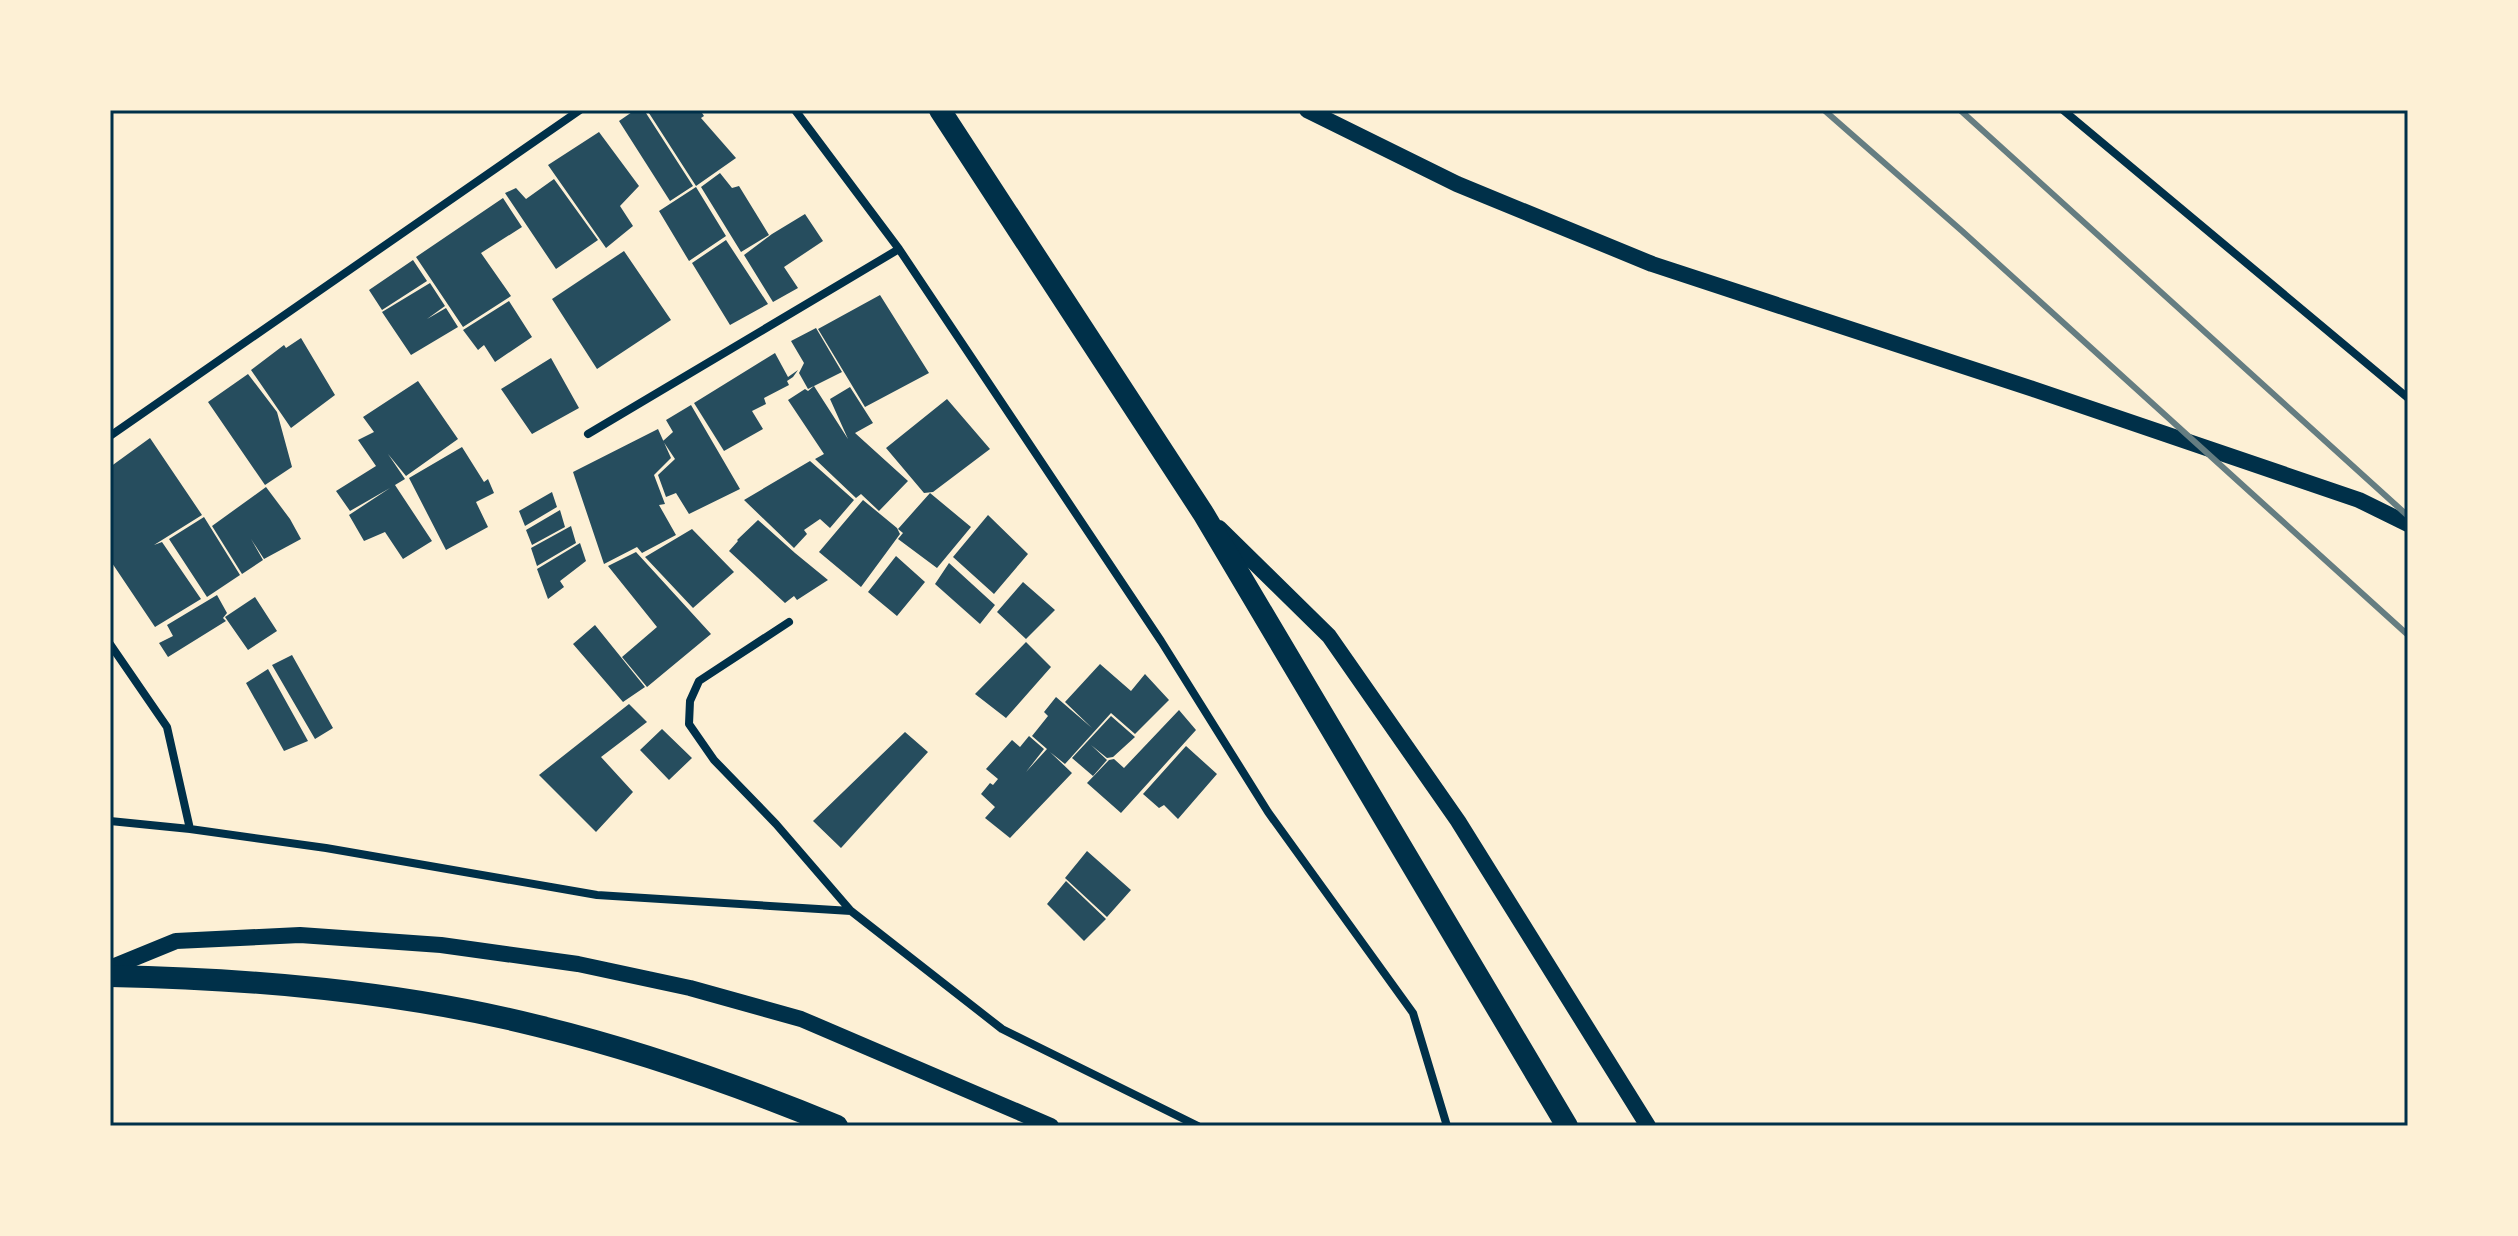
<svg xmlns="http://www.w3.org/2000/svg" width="2518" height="1236" viewBox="0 0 2518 1236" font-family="'Source Serif 4',serif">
<rect width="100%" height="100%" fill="#fdf0d5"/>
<path fill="#264d5e" d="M 635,110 L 644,110 L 693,186 L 670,201 L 619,121 Z
M 647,110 L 700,110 L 704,116 L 701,118 L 736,158 L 696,186 Z
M 599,132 L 639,186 L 620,206 L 633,226 L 606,248 L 548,165 Z
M 720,173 L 732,188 L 739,186 L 769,235 L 741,252 L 701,187 Z
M 554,179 L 598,240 L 556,269 L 505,193 L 516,188 L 526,199 Z
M 696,187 L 726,236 L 689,261 L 659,211 Z
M 503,198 L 522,227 L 481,253 L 511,296 L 463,327 L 416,257 Z
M 805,214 L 823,241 L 784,267 L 798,288 L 773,302 L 744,255 L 772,234 Z
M 726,240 L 768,304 L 730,325 L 692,263 Z
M 624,251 L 671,320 L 597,369 L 552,299 Z
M 413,260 L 427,281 L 382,310 L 369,290 Z
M 430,283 L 445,306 L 427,319 L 446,308 L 458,327 L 411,355 L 382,312 Z
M 880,295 L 929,373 L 865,407 L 818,329 Z
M 509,301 L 532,337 L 495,362 L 484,345 L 478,350 L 463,330 Z
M 816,328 L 842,372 L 814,386 L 848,439 L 830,399 L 850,387 L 873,423 L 855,433 L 908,481 L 879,511 L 861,494 L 856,498 L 815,459 L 824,454 L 788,400 L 805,389 L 808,391 L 814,386 L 808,389 L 799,373 L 804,363 L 791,341 Z
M 301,338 L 335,395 L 291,428 L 251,370 L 284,345 L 286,348 Z
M 775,353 L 788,377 L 798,370 L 793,377 L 787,381 L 789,385 L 764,398 L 766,404 L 752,411 L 763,429 L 724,451 L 694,403 Z
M 551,358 L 579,408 L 532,434 L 501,389 Z
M 248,374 L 277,412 L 292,467 L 265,485 L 208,402 Z
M 418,381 L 458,439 L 406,476 L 388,454 L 405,479 L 395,485 L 432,541 L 403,559 L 385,532 L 364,541 L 349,515 L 390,488 L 350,511 L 336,491 L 376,466 L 358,440 L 374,432 L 363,417 Z
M 947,399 L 990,449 L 933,492 L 924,493 L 886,448 Z
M 691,405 L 740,489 L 689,514 L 676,493 L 666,497 L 658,475 L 675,459 L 663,441 L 673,432 L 666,420 Z
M 658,429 L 671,458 L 654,475 L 665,504 L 659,505 L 676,535 L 642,553 L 637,547 L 604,564 L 573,472 Z
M 150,438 L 202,515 L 154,545 L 162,542 L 201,599 L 155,627 L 110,560 L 110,467 Z
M 462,447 L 484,482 L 488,479 L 494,493 L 476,502 L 488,527 L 446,550 L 409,478 Z
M 810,461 L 854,500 L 830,528 L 820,519 L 804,530 L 807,534 L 794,548 L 744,500 Z
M 266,487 L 290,519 L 301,539 L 264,559 L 251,539 L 263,560 L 242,574 L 212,526 Z
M 552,492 L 557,507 L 525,526 L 519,511 Z
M 930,493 L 971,527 L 937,568 L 898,539 L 903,533 L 898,529 Z
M 863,500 L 897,528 L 900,534 L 861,587 L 819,552 Z
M 560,510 L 565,527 L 532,545 L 526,530 Z
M 988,515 L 1028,554 L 994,594 L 953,557 Z
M 204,517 L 240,575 L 207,597 L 169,539 Z
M 758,520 L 795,553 L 828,580 L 797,600 L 794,596 L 785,603 L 729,551 L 738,541 L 737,540 Z
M 571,526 L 576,543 L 537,566 L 531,548 Z
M 692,529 L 734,572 L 693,608 L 645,557 Z
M 580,543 L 586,561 L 560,581 L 564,587 L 548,599 L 537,569 Z
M 636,552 L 711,634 L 647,687 L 622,657 L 657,627 L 608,566 Z
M 896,556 L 925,582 L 897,616 L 868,592 Z
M 949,563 L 995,605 L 980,624 L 935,584 Z
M 1023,582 L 1055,610 L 1026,639 L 997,612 Z
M 217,595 L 227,613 L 223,618 L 226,621 L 168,657 L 159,643 L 173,636 L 167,625 Z
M 255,597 L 277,631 L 248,650 L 225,617 Z
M 595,625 L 645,687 L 623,702 L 573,644 Z
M 1026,642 L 1051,667 L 1006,718 L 975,694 Z
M 292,655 L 333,728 L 315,739 L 272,665 Z
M 1100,664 L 1131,691 L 1145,674 L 1169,700 L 1135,734 L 1111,713 L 1065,764 L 1050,752 L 1072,773 L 1010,838 L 985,818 L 995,807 L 981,794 L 990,783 L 993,785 L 998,779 L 986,769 L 1012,740 L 1020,747 L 1029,736 L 1044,749 L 1026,772 L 1047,749 L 1032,736 L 1048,716 L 1044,712 L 1056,697 L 1092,728 L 1065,702 Z
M 268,669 L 308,741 L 284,751 L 246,683 Z
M 629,704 L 647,722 L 601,757 L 633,792 L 596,832 L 539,775 Z
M 1179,710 L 1196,730 L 1121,813 L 1087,783 L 1109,760 L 1114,759 L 1124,768 Z
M 1111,716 L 1135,737 L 1113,757 L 1107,758 L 1091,745 L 1107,760 L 1093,776 L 1072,758 Z
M 662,729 L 692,758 L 669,780 L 640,750 Z
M 905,732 L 928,752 L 841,848 L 813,821 Z
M 1186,746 L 1217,774 L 1178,819 L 1164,805 L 1159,808 L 1143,794 Z
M 1087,851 L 1131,890 L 1107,917 L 1065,878 Z
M 1066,881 L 1106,919 L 1084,941 L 1047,904 Z"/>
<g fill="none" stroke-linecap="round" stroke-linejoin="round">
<path stroke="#003049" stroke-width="8" d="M 795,110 L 899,249 L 1161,641 L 1268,812 L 1413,1013 L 1447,1126
M 2063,110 L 2408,398
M 588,434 L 899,249
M 110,436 L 580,110
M 789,622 L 699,681 L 690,701 L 689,724 L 714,760 L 776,824 L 851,911
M 110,644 L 167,727 L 190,829
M 110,821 L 190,829 L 326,848 L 597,895 L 851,911 L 1002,1029 L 1198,1126"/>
<path stroke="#003049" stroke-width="16" d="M 1307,110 L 1457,184 L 1652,264 L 2033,389 L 2359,500 L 2408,524
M 1219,528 L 1329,636 L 1458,821 L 1648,1126
M 110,968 L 176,941 L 300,935 L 441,945 L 578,964 L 690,988 L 801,1019 L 1051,1126"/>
<path stroke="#003049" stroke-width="22" d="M 940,110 L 1203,513 L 1567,1126
M 110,976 C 253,979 398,991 538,1026 C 641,1051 740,1086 837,1126"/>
<path stroke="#657d81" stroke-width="6" d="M 1824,110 L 1962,231 L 2408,635
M 1960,110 L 2408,516"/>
</g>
<rect width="2518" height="1236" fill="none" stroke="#fdf0d5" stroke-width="224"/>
<rect x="112" y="112" width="2294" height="1012" fill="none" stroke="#003049" stroke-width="3"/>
</svg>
